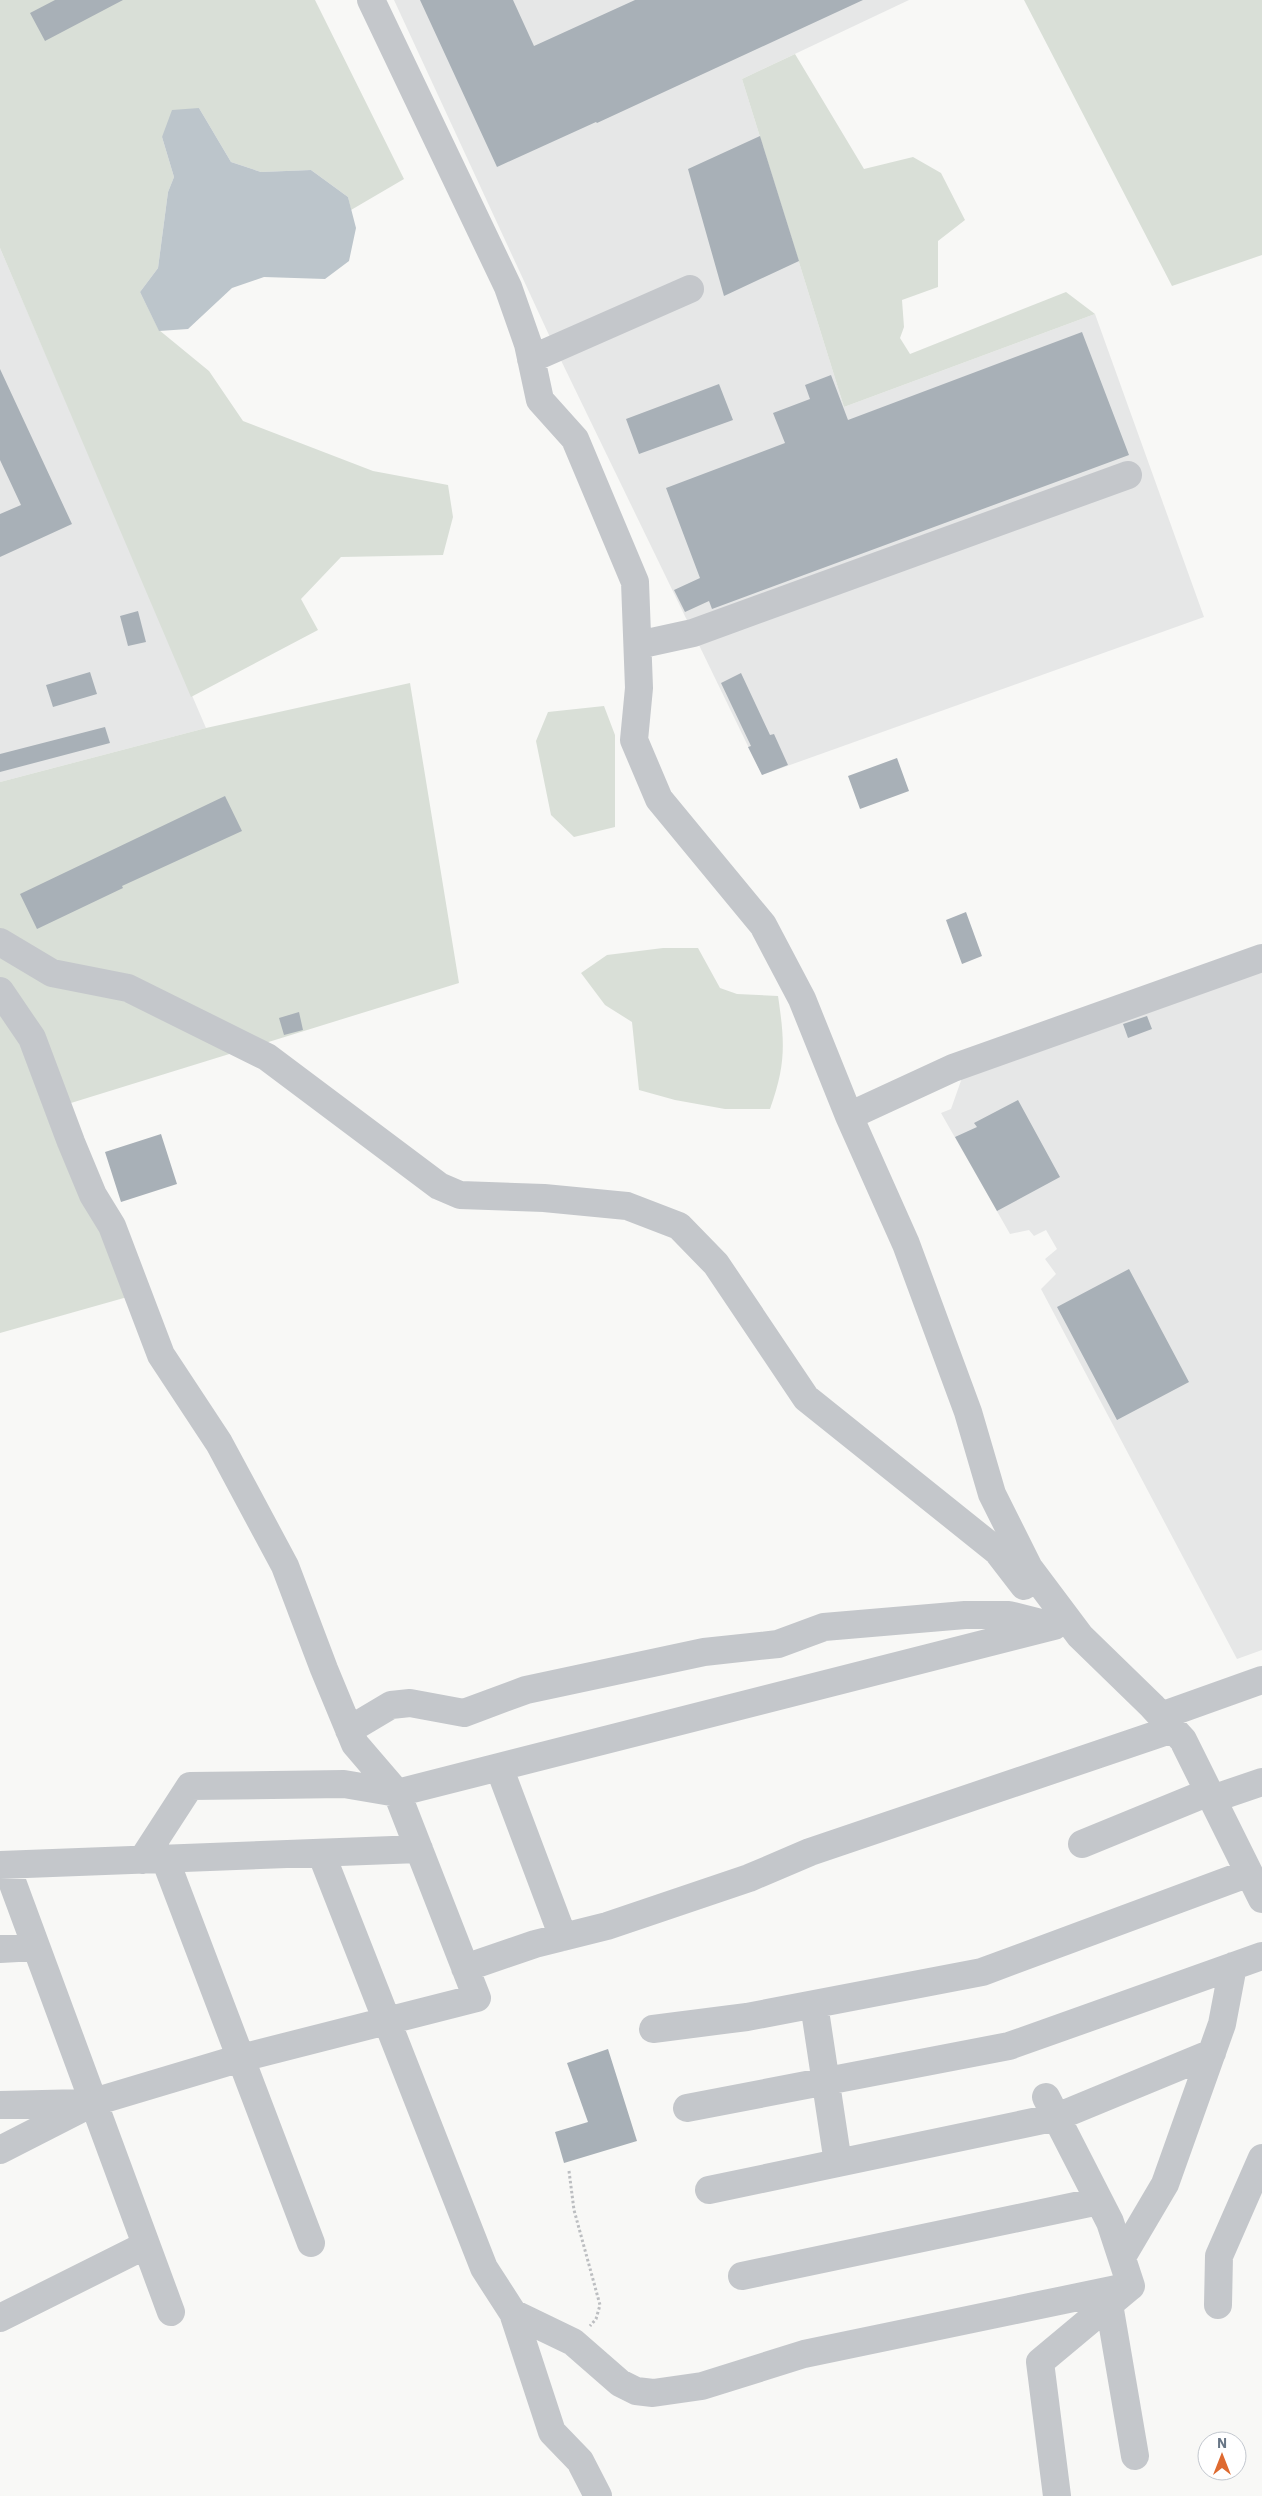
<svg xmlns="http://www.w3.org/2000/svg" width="1262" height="2496" viewBox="0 0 1262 2496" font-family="'IBM Plex Sans',sans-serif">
<rect width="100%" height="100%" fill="#f8f8f6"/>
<path fill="#e6e7e7" d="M 394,0 L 909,0 L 742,79 L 844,407 L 1095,314 L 1204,617 L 762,775 L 555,348 Z
M 0,248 L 206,728 L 0,782 Z
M 1262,971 L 1262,1650 L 1237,1659 L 1041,1289 L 1056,1274 L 1045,1259 L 1057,1249 L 1046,1230 L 1034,1236 L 1029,1230 L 1010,1234 L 941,1113 L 951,1109 L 963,1075 Z"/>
<path fill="#d9dfd7" d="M 0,0 L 315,0 L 404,179 L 351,210 L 348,197 L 311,170 L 261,172 L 231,162 L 199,108 L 162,137 L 174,177 L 168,192 L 158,268 L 140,292 L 159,330 L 209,371 L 243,421 L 373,471 L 448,485 L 453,517 L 443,555 L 341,557 L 301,599 L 318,630 L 191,697 L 0,248 Z
M 1024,0 L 1262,0 L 1262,255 L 1172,286 Z
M 795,54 L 864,169 L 913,157 L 941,173 L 965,220 L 938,241 L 938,287 L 902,300 L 904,327 L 900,338 L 910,354 L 1066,292 L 1095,314 L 844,407 L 742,79 Z
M 410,683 L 459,983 L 58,1107 L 138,1294 L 0,1333 L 0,782 L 206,728 Z
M 604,706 L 615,735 L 615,827 L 574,837 L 551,815 L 536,741 L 548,712 Z
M 663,948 L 698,948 L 720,988 L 737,994 L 778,996 C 785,1043 786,1064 770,1109 L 725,1109 L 675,1100 L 639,1090 L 632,1022 L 605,1005 L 581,973 L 607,955 Z"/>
<path fill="#bcc5cb" d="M 199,108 L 231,162 L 261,172 L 311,170 L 348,197 L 356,228 L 349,261 L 325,279 L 264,277 L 232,288 L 188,329 L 159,331 L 140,292 L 158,268 L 168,192 L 174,177 L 162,137 L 172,110 Z"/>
<path fill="#a8b0b7" d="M 55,0 L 123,0 L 45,41 L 30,13 Z
M 420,0 L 513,0 L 534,46 L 635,0 L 863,0 L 597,123 L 596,122 L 497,167 Z
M 760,136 L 799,261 L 724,296 L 688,169 Z
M 1082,332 L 1129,455 L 712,609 L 709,601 L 685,612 L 674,590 L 700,578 L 666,488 L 785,443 L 773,413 L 810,399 L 805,385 L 831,375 L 848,420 Z
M 0,369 L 72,524 L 0,557 L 0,514 L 21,505 L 0,460 Z
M 719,384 L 733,420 L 639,454 L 626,419 Z
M 138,611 L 146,642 L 128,646 L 120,616 Z
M 90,672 L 97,694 L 53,707 L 46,685 Z
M 741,673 L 770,735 L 774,734 L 788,765 L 762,775 L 748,747 L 751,746 L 721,683 Z
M 105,727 L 110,743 L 0,772 L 0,754 Z
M 897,758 L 909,791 L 860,809 L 848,776 Z
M 225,796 L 242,831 L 122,886 L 123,888 L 37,929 L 20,894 Z
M 966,912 L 982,956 L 962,964 L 946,920 Z
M 299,1012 L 303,1030 L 284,1035 L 279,1018 Z
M 1147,1016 L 1152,1029 L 1128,1038 L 1123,1024 Z
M 1018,1100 L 1060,1177 L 997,1211 L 955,1137 L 977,1127 L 974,1123 Z
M 161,1134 L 177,1184 L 121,1202 L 105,1152 Z
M 1129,1269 L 1189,1382 L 1117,1420 L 1057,1307 Z
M 608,2049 L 637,2141 L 564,2163 L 555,2132 L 588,2122 L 567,2063 Z"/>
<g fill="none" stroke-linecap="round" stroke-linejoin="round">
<path stroke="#bcbec1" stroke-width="3" stroke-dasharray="2.5 2.5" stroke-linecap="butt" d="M 569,2171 L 574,2210 L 600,2305 L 596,2319 L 590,2326"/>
<path stroke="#c4c7cb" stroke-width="28" d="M 371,0 L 508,287 L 528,344 L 540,400 L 575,439 L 635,582 L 639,688 L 634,740 L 659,799 L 763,925 L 802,999 L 849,1116 L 906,1244 L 968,1412 L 992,1494 L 1029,1568 L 1080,1636 L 1152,1706 L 1183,1740 L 1262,1899
M 531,359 L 690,289
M 638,645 L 693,633 L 1128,475
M 0,942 L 52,973 L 128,988 L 267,1057 L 439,1186 L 460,1195 L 544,1198 L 627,1206 L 679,1226 L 716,1264 L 806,1398 L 997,1551 L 1024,1586
M 0,991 L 32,1038 L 71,1142 L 93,1195 L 112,1226 L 161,1355 L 219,1443 L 285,1566 L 324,1669 L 355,1744 L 397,1793 L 477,1998 L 241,2058 L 94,2102 L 0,2150
M 849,1116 L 953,1068 L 1262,958
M 1161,1716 L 1262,1680
M 349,1730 L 391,1705 L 410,1703 L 464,1713 L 526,1690 L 704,1652 L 778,1644 L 824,1627 L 965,1615 L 1009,1615 L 1049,1625
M 499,1767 L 563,1937
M 1212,1799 L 1262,1782
M 1082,1844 L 1209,1792
M 321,1853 L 484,2268 L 513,2313 L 552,2432 L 580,2461 L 598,2496
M 165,1859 L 311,2243
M 142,1860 L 190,1786 L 344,1784 L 397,1793 L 1054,1626
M 0,1865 L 419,1849
M 6,1865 L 171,2312
M 0,1949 L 36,1947
M 465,1968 L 535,1944 L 607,1926 L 749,1878 L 810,1852 L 1173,1729
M 814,2004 L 838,2163
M 653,2029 L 747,2017 L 982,1972 L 1249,1873
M 1046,2097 L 1110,2222 L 1131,2286 L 1040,2362 L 1057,2496
M 0,2105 L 85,2103
M 687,2108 L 1009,2046 L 1262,1956
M 709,2190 L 1057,2117 L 1212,2053
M 1122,2257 L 1165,2184 L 1222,2024 L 1233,1966
M 742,2276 L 1099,2201
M 1109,2304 L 1135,2456
M 1218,2305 L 1219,2256 L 1262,2158
M 513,2313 L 573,2342 L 620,2383 L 636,2391 L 653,2393 L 702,2386 L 804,2354 L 1131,2286
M 0,2318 L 146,2245"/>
</g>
<g transform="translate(1222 2456)"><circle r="24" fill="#ffffff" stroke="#c3c8cf"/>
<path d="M0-4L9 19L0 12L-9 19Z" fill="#de6a30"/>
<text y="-8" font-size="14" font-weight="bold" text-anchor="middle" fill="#687686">N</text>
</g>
</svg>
